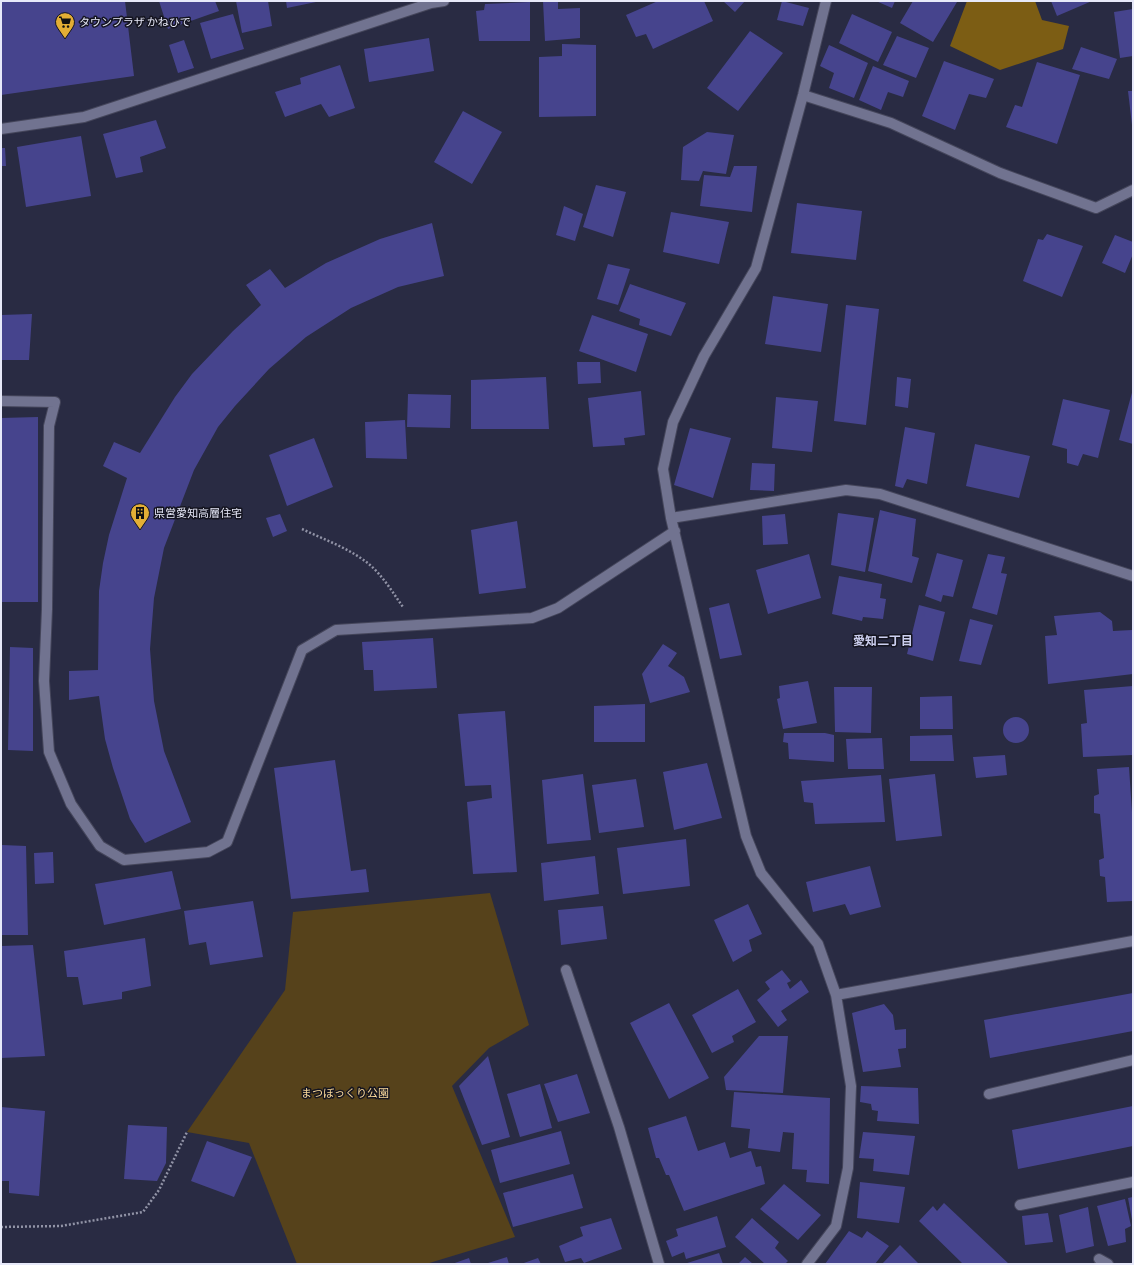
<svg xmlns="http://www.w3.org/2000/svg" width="1134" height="1265" viewBox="0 0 1134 1265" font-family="Barlow,'Noto Sans JP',sans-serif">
<rect width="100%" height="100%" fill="#292b43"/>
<path fill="#56421b" d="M 490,893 L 529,1025 L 489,1048 L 452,1086 L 515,1237 L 426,1264 L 297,1264 L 249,1143 L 187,1132 L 285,990 L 293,912 Z"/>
<path fill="#7c5d14" d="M 967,1 L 1035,1 L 1042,20 L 1069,26 L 1063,49 L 1000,70 L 950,46 Z"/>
<path fill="#46448d" d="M 1,1 L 125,1 L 134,76 L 1,95 Z
M 159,1 L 215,1 L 219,11 L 168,29 Z
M 236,1 L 268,1 L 272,26 L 242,33 Z
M 286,1 L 316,1 L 316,2 L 287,8 Z
M 543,1 L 558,1 L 558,9 L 580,8 L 580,38 L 545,41 Z
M 658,1 L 704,1 L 713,21 L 653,49 L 646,34 L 636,37 L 626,15 Z
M 723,1 L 745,1 L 735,12 Z
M 782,1 L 809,8 L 803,26 L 777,20 Z
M 876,1 L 895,1 L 892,8 Z
M 913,1 L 957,2 L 933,42 L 900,23 Z
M 1051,1 L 1092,1 L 1057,16 Z
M 530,2 L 530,41 L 479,41 L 476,11 L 484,10 L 485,4 Z
M 1133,9 L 1133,56 L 1120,58 L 1114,12 Z
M 233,14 L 244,49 L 211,59 L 200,23 Z
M 852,14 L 892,32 L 878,62 L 839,43 Z
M 750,31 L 783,53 L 738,111 L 707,88 Z
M 897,36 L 929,48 L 916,78 L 883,65 Z
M 429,38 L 434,71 L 369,82 L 364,49 Z
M 184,40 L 194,68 L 178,73 L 169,45 Z
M 562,44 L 596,45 L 596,116 L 539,117 L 539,57 L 562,56 Z
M 829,45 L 868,63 L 854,98 L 829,88 L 834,73 L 820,66 Z
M 1081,47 L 1117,59 L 1109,79 L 1072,69 Z
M 944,61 L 994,79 L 986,98 L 969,94 L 955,130 L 922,116 Z
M 1037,62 L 1080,75 L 1057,144 L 1006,127 L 1015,105 L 1022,107 Z
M 340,65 L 355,108 L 329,117 L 321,104 L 285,117 L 275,92 L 301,84 L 300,78 Z
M 873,66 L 909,81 L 903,97 L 888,92 L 881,110 L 859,100 Z
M 1128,91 L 1133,91 L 1133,125 L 1132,125 Z
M 463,111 L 502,132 L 472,184 L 434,162 Z
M 156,120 L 166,148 L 140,157 L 143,172 L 116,178 L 103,134 Z
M 707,132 L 734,135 L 726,174 L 703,171 L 699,181 L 681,180 L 683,147 Z
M 81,136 L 91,196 L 26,207 L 17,147 Z
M 1,148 L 5,148 L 6,166 L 1,166 Z
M 734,166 L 757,166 L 752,212 L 700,206 L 704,175 L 730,177 Z
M 596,185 L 626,192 L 613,237 L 583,227 Z
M 797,203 L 862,211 L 856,260 L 791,253 Z
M 564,206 L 583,214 L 575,241 L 556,235 Z
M 671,212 L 729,222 L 719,264 L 663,252 Z
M 432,223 L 444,276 L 398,287 L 351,308 L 306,337 L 269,369 L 235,406 L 218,427 L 194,470 L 164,548 L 154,598 L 150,649 L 154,701 L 164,751 L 191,822 L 145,843 L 130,819 L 113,768 L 105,739 L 99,696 L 69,700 L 69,671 L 98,670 L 99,591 L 103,563 L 109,535 L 127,478 L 103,466 L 114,442 L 140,453 L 175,397 L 192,374 L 233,331 L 261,305 L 246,285 L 270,269 L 285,288 L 326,263 L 380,239 Z
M 1047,234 L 1083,246 L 1062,297 L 1023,281 L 1038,239 L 1043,240 Z
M 1115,235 L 1133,242 L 1133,254 L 1125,273 L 1102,263 Z
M 608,264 L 630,269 L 618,305 L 597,299 Z
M 630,284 L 686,303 L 671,336 L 639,325 L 640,319 L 619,311 Z
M 773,296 L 828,304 L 821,352 L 765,344 Z
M 846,305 L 879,309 L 866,425 L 834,421 Z
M 32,314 L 29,360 L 1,360 L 1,315 Z
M 592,315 L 648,334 L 636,372 L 579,351 Z
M 577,362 L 600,362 L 601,383 L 578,384 Z
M 546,377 L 549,429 L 471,429 L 471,380 Z
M 897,377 L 911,379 L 908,408 L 895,406 Z
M 1133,389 L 1133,444 L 1119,440 Z
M 641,391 L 645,435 L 624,438 L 625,445 L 593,447 L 588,398 Z
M 408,394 L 451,395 L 450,428 L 407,427 Z
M 776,397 L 818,401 L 812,452 L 772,448 Z
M 1063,399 L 1110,410 L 1098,458 L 1083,454 L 1078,466 L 1067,463 L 1067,449 L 1052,445 Z
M 38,417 L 38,602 L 1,602 L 1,418 Z
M 405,420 L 407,459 L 366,458 L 365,422 Z
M 905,427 L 935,433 L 927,484 L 907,479 L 903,488 L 895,486 Z
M 690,428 L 731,438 L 713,498 L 674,485 Z
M 314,438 L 333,487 L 287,506 L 269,455 Z
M 975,444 L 1030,456 L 1019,498 L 966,486 Z
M 752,463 L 775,464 L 774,491 L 750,490 Z
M 880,510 L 916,519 L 912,556 L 919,558 L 912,583 L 868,571 Z
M 838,513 L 874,518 L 865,572 L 831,565 Z
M 280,514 L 287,531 L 273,537 L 266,518 Z
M 785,514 L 788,544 L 763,545 L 762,516 Z
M 517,521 L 526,588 L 479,594 L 471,530 Z
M 937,553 L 963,560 L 953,597 L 943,595 L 941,602 L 925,596 Z
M 809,554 L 821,598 L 768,614 L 756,570 Z
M 988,554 L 1005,557 L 1001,573 L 1007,574 L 997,615 L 972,608 Z
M 839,576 L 882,584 L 880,598 L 886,599 L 883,619 L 863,617 L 862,621 L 832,614 Z
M 729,603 L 742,655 L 720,659 L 709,608 Z
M 919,605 L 945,612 L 933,661 L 907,654 Z
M 1100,612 L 1112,621 L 1113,631 L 1132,630 L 1133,674 L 1048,684 L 1045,636 L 1057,635 L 1054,616 Z
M 970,619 L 993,625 L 981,665 L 959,661 Z
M 433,638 L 437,688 L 374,691 L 373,670 L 364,670 L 362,642 Z
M 663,644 L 677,653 L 668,666 L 684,677 L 690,692 L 650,703 L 642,674 Z
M 10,647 L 33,648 L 33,751 L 8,750 Z
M 808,681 L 817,723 L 783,729 L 777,699 L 780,698 L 779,686 Z
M 1133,686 L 1133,755 L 1083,757 L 1081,724 L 1087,723 L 1084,690 Z
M 834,687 L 872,687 L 871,733 L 835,732 Z
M 952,696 L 953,729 L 920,729 L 920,697 Z
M 645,704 L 645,742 L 594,742 L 594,706 Z
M 505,711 L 517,872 L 473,874 L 467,802 L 492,798 L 491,785 L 465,786 L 458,714 Z
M1003 730a13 13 0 1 1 26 0a13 13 0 1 1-26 0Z
M 784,733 L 825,733 L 834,735 L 834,762 L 789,759 L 788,743 L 783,742 Z
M 952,735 L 954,761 L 910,761 L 910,736 Z
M 882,738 L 884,769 L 848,769 L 846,739 Z
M 1005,755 L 1007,775 L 976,778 L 973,757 Z
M 335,760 L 351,871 L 366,869 L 369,892 L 291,899 L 274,768 Z
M 707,763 L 722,818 L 674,830 L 663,772 Z
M 1129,767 L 1133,827 L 1133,901 L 1107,902 L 1105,877 L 1100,876 L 1099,860 L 1104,858 L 1100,814 L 1094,813 L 1094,796 L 1099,794 L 1097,769 Z
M 583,774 L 591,840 L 547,844 L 542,780 Z
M 935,774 L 942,836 L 896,841 L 889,779 Z
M 881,775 L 885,822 L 815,824 L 813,803 L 804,802 L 801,781 Z
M 636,779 L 644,827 L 599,833 L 592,785 Z
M 686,839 L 690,886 L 623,894 L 617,848 Z
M 2,845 L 26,846 L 28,935 L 1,935 Z
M 53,852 L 54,883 L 35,884 L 34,853 Z
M 595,856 L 599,894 L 544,901 L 541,863 Z
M 870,866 L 881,907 L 850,915 L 845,904 L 813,912 L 806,882 Z
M 172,871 L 181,909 L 104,925 L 95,884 Z
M 253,901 L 263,957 L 210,965 L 206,942 L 189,945 L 184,911 Z
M 748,904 L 762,934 L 749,940 L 752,951 L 733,962 L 714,920 Z
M 603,906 L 607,939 L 561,945 L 558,910 Z
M 145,938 L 151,986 L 122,992 L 122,999 L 83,1005 L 78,977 L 67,977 L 64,951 Z
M 33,945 L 45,1056 L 1,1058 L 1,946 Z
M 782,970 L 791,981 L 787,983 L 790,989 L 801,980 L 809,992 L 781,1011 L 787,1020 L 778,1027 L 757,1000 L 770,989 L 765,982 Z
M 738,989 L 756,1022 L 732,1036 L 734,1042 L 712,1053 L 692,1015 Z
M 1133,993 L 1133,1031 L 990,1058 L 984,1020 Z
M 669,1003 L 709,1078 L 669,1099 L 630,1023 Z
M 884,1004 L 893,1015 L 895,1030 L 906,1029 L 906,1048 L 898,1049 L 901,1067 L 863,1072 L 852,1013 Z
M 759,1036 L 788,1036 L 783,1093 L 726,1090 L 724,1077 Z
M 488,1056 L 510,1137 L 482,1145 L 459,1086 Z
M 577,1074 L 590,1113 L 558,1122 L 544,1084 Z
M 540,1084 L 552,1128 L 520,1137 L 507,1094 Z
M 861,1086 L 918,1088 L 919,1124 L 877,1121 L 878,1111 L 872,1110 L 871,1104 L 860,1102 Z
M 734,1092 L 830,1098 L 829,1184 L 806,1182 L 807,1170 L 792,1169 L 794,1133 L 783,1132 L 780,1152 L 748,1148 L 750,1129 L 731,1127 Z
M 1133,1106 L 1133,1146 L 1018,1169 L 1012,1130 Z
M 1,1107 L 45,1111 L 39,1196 L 9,1193 L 9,1181 L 1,1181 Z
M 686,1116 L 698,1151 L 725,1142 L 730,1158 L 751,1151 L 756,1167 L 761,1166 L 765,1184 L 684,1211 L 669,1175 L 666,1175 L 659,1158 L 656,1158 L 648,1128 Z
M 128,1125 L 167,1127 L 166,1163 L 157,1181 L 124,1179 Z
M 561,1131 L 570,1164 L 500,1183 L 491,1150 Z
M 863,1132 L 915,1136 L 909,1175 L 873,1171 L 874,1159 L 859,1158 Z
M 207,1141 L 252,1157 L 234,1197 L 191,1181 Z
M 573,1174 L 583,1208 L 513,1227 L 503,1193 Z
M 860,1182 L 905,1187 L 899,1223 L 857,1218 Z
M 784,1184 L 821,1215 L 798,1240 L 760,1209 Z
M 1133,1197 L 1133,1220 L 1132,1220 L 1128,1198 Z
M 1125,1199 L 1131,1226 L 1125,1229 L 1126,1242 L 1108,1246 L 1097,1206 Z
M 944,1203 L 1009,1264 L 963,1264 L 919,1221 L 933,1206 L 937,1211 Z
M 1088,1207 L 1094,1246 L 1066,1253 L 1059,1215 Z
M 1048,1213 L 1053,1242 L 1025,1245 L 1022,1216 Z
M 717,1216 L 726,1247 L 686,1259 L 684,1252 L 672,1257 L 666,1241 L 678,1236 L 676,1229 Z
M 611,1218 L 622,1249 L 584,1263 L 581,1258 L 565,1262 L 559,1246 L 583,1236 L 580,1227 Z
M 752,1218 L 779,1242 L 775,1248 L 788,1261 L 785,1264 L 765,1264 L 735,1237 Z
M 849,1231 L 862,1238 L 867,1231 L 889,1246 L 875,1264 L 825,1264 Z
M 900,1245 L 919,1264 L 882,1264 Z
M 719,1253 L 723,1264 L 684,1264 Z
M 507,1257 L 509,1264 L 489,1264 L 488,1263 Z
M 745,1257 L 753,1264 L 738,1264 Z
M 469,1258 L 471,1264 L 452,1264 Z
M 538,1258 L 541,1264 L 521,1264 Z"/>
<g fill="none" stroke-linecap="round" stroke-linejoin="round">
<defs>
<path id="service" d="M 989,1094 L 1133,1060
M 1020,1205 L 1133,1182
M 1099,1259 L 1108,1264"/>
<path id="minor" d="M 803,95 L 891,123 L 1000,173 L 1096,208 L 1133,190
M 1,129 L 84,117 L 431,3 L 444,1
M 1,401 L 55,402 L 49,426 L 47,609 L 44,681 L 49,752 L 71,804 L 100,846 L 124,860 L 208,852 L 227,842 L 302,650 L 336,630 L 532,618 L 558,608 L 675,531
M 671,518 L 846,490 L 880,494 L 1133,576
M 566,970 L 619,1127 L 659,1264
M 836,995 L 1133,941
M 807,1264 L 836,1226 L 848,1168 L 851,1086 L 836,995 L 818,944 L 761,873 L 746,836 L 671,518 L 663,469 L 673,422 L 704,356 L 756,268 L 803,95 L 826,1"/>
</defs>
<use href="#service" stroke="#45465b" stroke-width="12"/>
<use href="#minor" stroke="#45465b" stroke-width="12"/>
<path stroke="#9193a6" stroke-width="2.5" stroke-dasharray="2 2" stroke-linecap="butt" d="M 302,529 C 325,540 351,549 370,565 C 383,576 393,593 403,607
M 1,1227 L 61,1226 L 143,1212 L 159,1190 L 187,1132"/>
<use href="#service" stroke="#717390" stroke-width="10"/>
<use href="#minor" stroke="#717390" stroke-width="10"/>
</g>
<defs>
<symbol id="supermarket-pin" viewBox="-11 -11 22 30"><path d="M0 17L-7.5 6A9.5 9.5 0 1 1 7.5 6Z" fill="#e3ae35" stroke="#14141f"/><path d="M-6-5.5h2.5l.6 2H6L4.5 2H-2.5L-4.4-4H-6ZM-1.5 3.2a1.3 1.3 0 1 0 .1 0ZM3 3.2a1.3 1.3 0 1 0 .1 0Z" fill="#111"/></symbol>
<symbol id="building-pin" viewBox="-11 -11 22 30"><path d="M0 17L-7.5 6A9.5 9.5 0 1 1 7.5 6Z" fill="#e3ae35" stroke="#14141f"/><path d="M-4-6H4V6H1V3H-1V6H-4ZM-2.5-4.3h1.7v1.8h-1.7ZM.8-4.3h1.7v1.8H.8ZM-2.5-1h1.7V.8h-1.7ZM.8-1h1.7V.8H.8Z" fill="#111"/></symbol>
</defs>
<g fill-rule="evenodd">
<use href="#supermarket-pin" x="54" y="11" width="22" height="30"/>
<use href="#building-pin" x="129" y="502" width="22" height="30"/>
</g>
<g text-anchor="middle" stroke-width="3" stroke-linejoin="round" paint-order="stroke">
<g font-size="11" fill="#e7e9f9" stroke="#14141f" text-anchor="start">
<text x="79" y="26">タウンプラザ かねひで</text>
<text x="154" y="517">県営愛知高層住宅</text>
</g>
<g font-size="11" fill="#fbda9b" stroke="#14141f">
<text x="345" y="1097">まつぼっくり公園</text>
</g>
<g font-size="12" font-weight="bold" fill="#cccfef" stroke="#14141f">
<text x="883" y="645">愛知二丁目</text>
</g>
</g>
<rect width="1134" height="1265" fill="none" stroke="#e7e9f9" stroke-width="4"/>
</svg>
